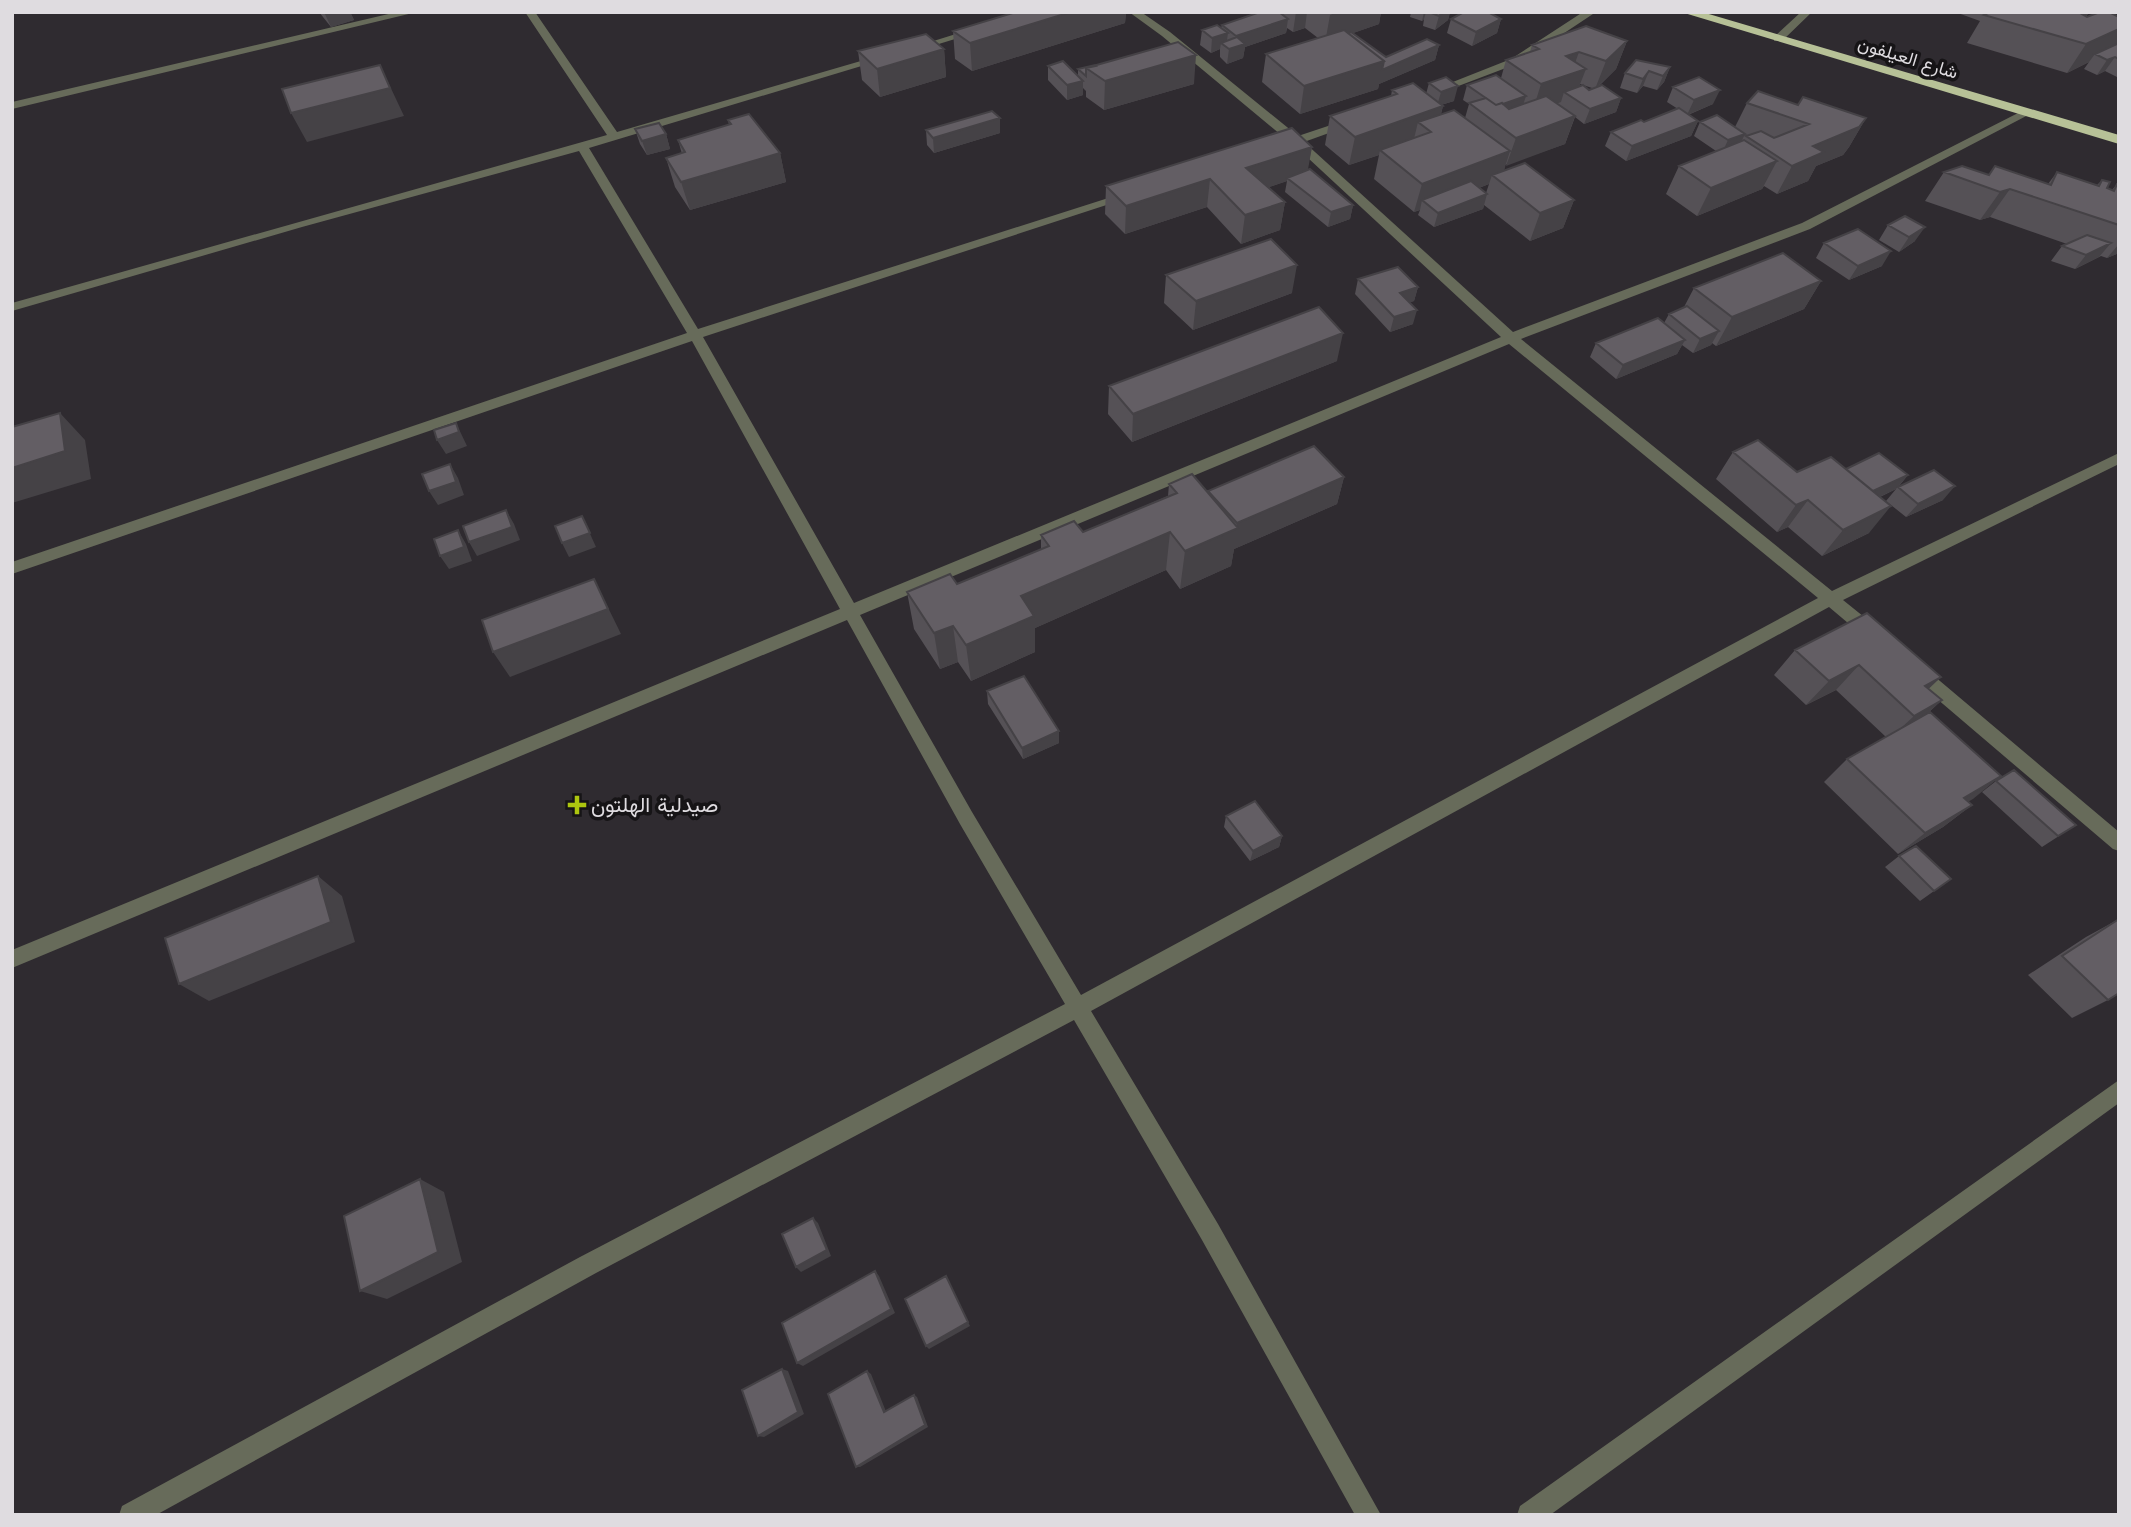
<svg xmlns="http://www.w3.org/2000/svg" width="2131" height="1527" viewBox="0 0 2131 1527" font-family="'Work Sans',Vazirmatn,sans-serif">
<rect width="100%" height="100%" fill="#2f2b30"/>
<g fill="none" stroke-linecap="round" stroke-linejoin="round">
<path fill="#676b5a" fill-rule="evenodd" d="M 397,12 L 417,12 L 12,109 L 12,102 Z
M 525,12 L 535,12 L 617,132 L 878,56 L 888,58 L 589,148 L 698,329 L 1124,193 L 1134,196 L 703,337 L 854,603 L 1501,337 L 1294,145 L 1277,149 L 1277,143 L 1287,140 L 1162,36 L 1129,12 L 1141,12 L 1170,32 L 1298,136 L 1346,120 L 1354,120 L 1354,124 L 1304,142 L 1513,332 L 1802,223 L 2022,111 L 2032,113 L 1810,229 L 1521,339 L 1832,591 L 2119,453 L 2119,464 L 1843,600 L 1879,629 L 1881,634 L 1879,639 L 1867,639 L 1829,607 L 1091,1011 L 1218,1224 L 1381,1515 L 1355,1515 L 1202,1240 L 1074,1020 L 596,1273 L 156,1515 L 119,1515 L 122,1506 L 580,1257 L 1065,1004 L 960,824 L 847,620 L 12,968 L 12,950 L 840,609 L 692,341 L 12,574 L 12,562 L 687,333 L 579,151 L 302,227 L 12,311 L 12,303 L 607,135 ZM 1509,344 L 1818,598 L 1081,995 L 972,812 L 860,615 Z
M 1583,12 L 1596,12 L 1519,63 L 1440,93 L 1430,91 L 1511,59 Z
M 1801,12 L 1812,12 L 1782,41 L 1774,41 L 1774,37 Z
M 972,29 L 981,31 L 916,51 L 911,48 Z
M 1915,663 L 1921,665 L 2119,832 L 2119,851 L 2113,849 L 1909,675 L 1907,670 L 1909,665 Z
M 2119,1080 L 2119,1103 L 1550,1515 L 1517,1515 L 1520,1506 Z"/>
<path fill="#b7c197" fill-rule="evenodd" d="M 1681,12 L 1702,12 L 2119,135 L 2119,144 Z"/>
</g>
<path fill="#555156" fill-rule="evenodd" d="M 319,12 L 350,12 L 354,20 L 331,27 Z
M 1016,12 L 1126,12 L 1125,23 L 972,71 L 955,59 L 953,31 Z
M 1260,12 L 1381,12 L 1379,24 L 1353,33 L 1386,57 L 1439,45 L 1435,60 L 1379,84 L 1378,89 L 1300,114 L 1262,82 L 1266,54 L 1318,38 L 1305,28 L 1293,32 L 1287,28 L 1286,33 L 1245,47 L 1243,58 L 1227,64 L 1220,57 L 1220,49 L 1211,53 L 1200,45 L 1202,30 L 1221,28 L 1222,25 Z
M 1411,12 L 1450,12 L 1448,20 L 1435,30 L 1423,26 L 1424,19 L 1422,21 L 1410,17 Z
M 1955,12 L 2089,12 L 2086,17 L 2117,43 L 2119,43 L 2119,78 L 2105,71 L 2097,75 L 2084,69 L 2089,62 L 2067,73 L 1967,43 L 1980,21 Z
M 1451,19 L 1501,19 L 1497,33 L 1472,46 L 1447,33 Z
M 1627,41 L 1616,69 L 1598,87 L 1621,98 L 1616,112 L 1584,124 L 1575,117 L 1565,144 L 1505,165 L 1504,171 L 1574,200 L 1563,228 L 1530,241 L 1484,205 L 1483,209 L 1434,227 L 1418,215 L 1420,210 L 1414,212 L 1374,179 L 1379,155 L 1349,165 L 1325,145 L 1330,116 L 1391,96 L 1392,90 L 1426,94 L 1429,83 L 1454,101 L 1441,105 L 1443,106 L 1441,114 L 1465,118 L 1469,104 L 1463,100 L 1467,85 L 1501,78 L 1506,60 L 1530,52 L 1532,45 ZM 1580,84 L 1592,88 L 1589,90 L 1579,87 ZM 1489,184 L 1486,193 L 1479,188 Z
M 944,49 L 946,77 L 880,97 L 862,80 L 858,51 Z
M 1048,66 L 1078,76 L 1078,69 L 1096,66 L 1194,84 L 1104,110 L 1086,97 L 1086,91 L 1083,88 L 1083,95 L 1067,100 L 1048,80 Z
M 1670,67 L 1664,82 L 1657,90 L 1643,86 L 1637,93 L 1620,88 L 1625,73 Z
M 1673,87 L 1713,104 L 1688,115 L 1698,121 L 1691,136 L 1626,161 L 1605,146 L 1611,132 L 1644,122 L 1678,109 L 1667,102 Z
M 1747,103 L 1798,105 L 1866,118 L 1849,147 L 1843,155 L 1816,166 L 1808,181 L 1777,194 L 1764,186 L 1762,189 L 1697,216 L 1666,194 L 1679,166 L 1716,151 L 1694,136 L 1700,122 L 1735,127 Z
M 728,120 L 780,153 L 786,182 L 690,210 L 675,187 L 666,158 L 682,154 L 678,140 L 729,125 Z
M 635,129 L 666,134 L 670,149 L 647,155 L 640,144 Z
M 926,130 L 1000,133 L 934,153 L 927,145 Z
M 1312,147 L 1307,170 L 1353,205 L 1350,219 L 1328,227 L 1285,192 L 1287,181 L 1269,187 L 1285,202 L 1280,230 L 1241,244 L 1207,207 L 1125,234 L 1105,214 L 1106,186 Z
M 1944,172 L 1989,175 L 2048,184 L 2057,172 L 2097,185 L 2102,180 L 2107,188 L 2112,190 L 2117,184 L 2119,184 L 2119,253 L 2107,258 L 2101,256 L 2075,269 L 2051,261 L 2062,246 L 2067,244 L 1990,217 L 1980,220 L 1925,201 Z
M 1888,225 L 1915,241 L 1899,252 L 1879,240 Z
M 1824,243 L 1882,266 L 1849,280 L 1816,258 Z
M 1166,275 L 1292,293 L 1193,330 L 1164,303 Z
M 1358,279 L 1418,287 L 1414,301 L 1410,302 L 1413,324 L 1390,332 L 1355,294 Z
M 1821,281 L 1804,309 L 1716,346 L 1712,343 L 1711,345 L 1693,353 L 1682,345 L 1677,354 L 1616,379 L 1590,357 L 1596,343 L 1664,323 L 1669,314 L 1684,307 L 1694,288 Z
M 1337,361 L 1132,442 L 1108,414 L 1109,386 Z
M 1733,452 L 1797,472 L 1846,469 L 1908,475 L 1899,486 L 1943,500 L 1906,517 L 1886,501 L 1896,489 L 1880,497 L 1869,533 L 1822,556 L 1788,527 L 1777,532 L 1716,479 Z
M 1344,477 L 1337,504 L 1234,549 L 1231,566 L 1180,589 L 1166,570 L 1035,628 L 1035,652 L 971,681 L 958,662 L 940,669 L 914,629 L 907,592 L 957,584 L 1041,549 L 1041,535 L 1083,532 L 1168,496 L 1169,484 L 1208,493 L 1208,491 Z
M 1795,650 L 1941,677 L 1928,689 L 1942,700 L 1928,713 L 2001,776 L 1968,801 L 1972,805 L 1943,827 L 1898,854 L 1824,782 L 1847,759 L 1886,737 L 1836,690 L 1806,705 L 1774,675 Z
M 987,691 L 1059,743 L 1023,759 L 988,704 Z
M 1996,781 L 2076,825 L 2042,847 L 1982,792 Z
M 1226,816 L 1282,836 L 1279,847 L 1250,861 L 1224,827 Z
M 1899,856 L 1951,879 L 1920,901 L 1885,867 Z
M 2119,919 L 2108,1000 L 2072,1018 L 2028,975 L 2086,937 Z"/>
<path fill="#454246" d="M 324,12 L 350,12 L 354,20 L 331,27 Z
M 1071,12 L 1126,12 L 1125,23 L 972,71 L 970,43 Z
M 1296,12 L 1307,12 L 1305,28 L 1293,32 Z
M 1337,12 L 1381,12 L 1379,24 L 1325,43 L 1330,15 Z
M 1424,12 L 1426,12 L 1424,19 L 1422,21 Z
M 1443,12 L 1450,12 L 1448,20 L 1435,30 L 1439,16 Z
M 2077,12 L 2089,12 L 2075,33 Z
M 1288,19 L 1286,33 L 1245,47 L 1243,58 L 1227,64 L 1229,49 L 1235,47 L 1236,36 Z
M 1501,19 L 1497,33 L 1472,46 L 1476,32 Z
M 2119,29 L 2119,41 L 2111,52 L 2095,54 L 2089,62 L 2067,73 L 2086,44 Z
M 1228,33 L 1226,47 L 1221,43 L 1220,49 L 1211,53 L 1212,38 Z
M 1627,41 L 1616,69 L 1595,89 L 1606,61 Z
M 1439,45 L 1435,60 L 1379,84 L 1382,70 Z
M 944,49 L 946,77 L 880,97 L 877,69 Z
M 1579,52 L 1571,74 L 1586,69 L 1575,97 L 1564,92 L 1561,102 L 1532,113 L 1541,84 L 1566,56 Z
M 1196,55 L 1194,84 L 1104,110 L 1105,81 Z
M 2115,57 L 2105,71 L 2097,75 L 2107,60 Z
M 1384,61 L 1378,89 L 1300,114 L 1304,86 Z
M 380,65 L 404,116 L 307,142 L 291,113 Z
M 1670,67 L 1664,82 L 1657,90 L 1663,76 Z
M 1649,71 L 1643,86 L 1637,93 L 1643,79 Z
M 1083,81 L 1083,95 L 1067,100 L 1067,85 Z
M 1458,86 L 1454,101 L 1437,106 L 1441,92 Z
M 1720,90 L 1713,104 L 1687,115 L 1694,100 Z
M 1526,96 L 1521,111 L 1492,121 L 1497,107 Z
M 1621,98 L 1616,112 L 1584,124 L 1590,109 Z
M 1443,106 L 1435,135 L 1418,122 L 1413,143 L 1380,150 L 1379,155 L 1349,165 L 1355,137 Z
M 1575,116 L 1565,144 L 1506,166 L 1516,138 Z
M 1000,118 L 1000,133 L 934,153 L 933,138 Z
M 1866,118 L 1849,147 L 1843,155 L 1816,166 L 1808,181 L 1777,194 L 1792,166 L 1813,146 Z
M 1698,121 L 1691,136 L 1626,161 L 1632,146 Z
M 666,134 L 670,149 L 647,155 L 642,141 Z
M 1745,134 L 1738,148 L 1721,155 L 1728,140 Z
M 1312,147 L 1307,175 L 1287,178 L 1287,181 L 1242,196 L 1246,168 Z
M 1510,151 L 1501,180 L 1492,175 L 1489,184 L 1430,206 L 1422,200 L 1420,210 L 1414,212 L 1422,184 Z
M 780,153 L 786,182 L 690,210 L 681,182 Z
M 1777,161 L 1762,189 L 1697,216 L 1711,188 Z
M 1210,179 L 1207,207 L 1125,234 L 1126,206 Z
M 2010,189 L 1990,217 L 1980,220 L 2000,192 Z
M 1487,194 L 1483,209 L 1434,227 L 1438,213 Z
M 1574,200 L 1563,228 L 1530,241 L 1540,213 Z
M 1285,202 L 1280,230 L 1241,244 L 1245,215 Z
M 1353,205 L 1350,219 L 1328,227 L 1331,212 Z
M 1925,227 L 1915,241 L 1899,252 L 1909,237 Z
M 2111,243 L 2099,257 L 2075,269 L 2086,255 Z
M 2119,244 L 2119,253 L 2107,258 Z
M 1891,251 L 1882,266 L 1849,280 L 1858,266 Z
M 1297,265 L 1292,293 L 1193,330 L 1196,301 Z
M 1821,281 L 1804,309 L 1716,346 L 1732,317 Z
M 1418,287 L 1414,301 L 1396,307 L 1400,293 Z
M 1417,310 L 1413,324 L 1390,332 L 1394,317 Z
M 1719,331 L 1711,345 L 1693,353 L 1700,339 Z
M 1343,333 L 1337,361 L 1132,442 L 1133,414 Z
M 1685,340 L 1677,354 L 1616,379 L 1623,365 Z
M 60,413 L 85,440 L 91,479 L 12,503 L 12,468 Z
M 456,423 L 467,446 L 446,454 L 437,440 Z
M 450,464 L 458,478 L 464,495 L 438,505 L 429,491 Z
M 1908,475 L 1896,489 L 1854,509 L 1864,496 Z
M 1344,477 L 1337,504 L 1234,549 L 1231,566 L 1180,589 L 1185,551 L 1236,528 L 1237,523 Z
M 1955,486 L 1943,500 L 1906,517 L 1918,504 Z
M 1808,500 L 1788,527 L 1777,532 L 1796,505 Z
M 1891,506 L 1869,533 L 1822,556 L 1843,530 Z
M 506,510 L 514,524 L 520,540 L 477,556 L 469,542 Z
M 582,516 L 596,547 L 569,557 L 562,543 Z
M 458,530 L 466,544 L 472,561 L 449,569 L 440,556 Z
M 1170,532 L 1166,570 L 1035,628 L 1035,652 L 971,681 L 966,645 L 1021,596 Z
M 594,579 L 621,634 L 510,677 L 493,652 Z
M 953,626 L 958,662 L 940,669 L 934,633 Z
M 1859,665 L 1836,690 L 1806,705 L 1829,681 Z
M 1941,677 L 1915,702 L 1925,686 Z
M 1942,700 L 1916,724 L 1888,740 L 1914,716 Z
M 1059,731 L 1059,743 L 1023,759 L 1022,748 Z
M 2001,776 L 1973,799 L 1936,820 L 1964,798 Z
M 1972,805 L 1943,827 L 1898,854 L 1925,833 Z
M 1282,836 L 1279,847 L 1250,861 L 1253,851 Z
M 318,876 L 342,896 L 355,942 L 209,1001 L 179,984 Z
M 420,1179 L 444,1192 L 462,1262 L 387,1299 L 360,1291 Z
M 813,1218 L 818,1223 L 831,1256 L 801,1272 L 796,1267 Z
M 875,1271 L 879,1276 L 895,1313 L 803,1366 L 797,1363 Z
M 946,1276 L 970,1326 L 929,1349 L 926,1346 Z
M 782,1369 L 788,1371 L 804,1414 L 764,1437 L 758,1436 Z
M 867,1371 L 871,1374 L 887,1414 L 884,1412 Z
M 914,1395 L 917,1397 L 928,1427 L 860,1467 L 856,1467 Z"/>
<path fill="#635e64" stroke="#454246" stroke-width="2" d="M 1016,12 L 1071,12 L 970,43 L 953,31 Z
M 1260,12 L 1279,12 L 1288,19 L 1236,36 L 1222,25 Z
M 1429,12 L 1443,12 L 1439,16 Z
M 1464,12 L 1488,12 L 1501,19 L 1476,32 L 1451,19 Z
M 1990,12 L 2078,12 L 2087,17 L 2100,12 L 2109,12 L 2119,17 L 2119,29 L 2086,44 L 1984,15 Z
M 1217,25 L 1228,33 L 1212,38 L 1202,30 Z
M 1586,26 L 1627,41 L 1606,61 L 1579,52 L 1566,56 L 1586,69 L 1541,84 L 1506,60 L 1539,49 L 1532,45 Z
M 1344,30 L 1384,61 L 1304,86 L 1266,54 Z
M 1351,32 L 1386,57 L 1427,39 L 1439,45 L 1382,70 L 1384,61 L 1348,33 Z
M 926,34 L 944,49 L 877,69 L 858,51 Z
M 1237,37 L 1245,44 L 1229,49 L 1221,43 Z
M 1178,42 L 1196,55 L 1105,81 L 1086,68 Z
M 2119,43 L 2119,59 L 2115,57 L 2107,60 L 2095,54 Z
M 1636,60 L 1670,67 L 1663,76 L 1649,71 L 1643,79 L 1625,73 Z
M 1063,61 L 1083,81 L 1067,85 L 1048,66 Z
M 380,65 L 390,88 L 291,113 L 282,89 Z
M 1095,65 L 1096,66 L 1086,68 L 1086,76 L 1078,69 Z
M 1496,75 L 1526,96 L 1503,104 L 1502,103 L 1496,105 L 1467,85 Z
M 1446,77 L 1458,86 L 1441,92 L 1429,83 Z
M 1699,77 L 1720,90 L 1694,100 L 1673,87 Z
M 1413,83 L 1443,106 L 1355,137 L 1330,116 L 1397,94 L 1392,90 Z
M 1583,85 L 1589,90 L 1602,85 L 1621,98 L 1590,109 L 1564,92 Z
M 1758,91 L 1798,105 L 1803,97 L 1866,118 L 1859,127 L 1813,146 L 1824,152 L 1792,166 L 1746,136 L 1761,131 L 1774,138 L 1809,124 L 1747,103 Z
M 1546,96 L 1575,116 L 1516,138 L 1469,103 L 1486,98 L 1496,105 L 1502,103 L 1509,109 Z
M 1679,108 L 1698,121 L 1632,146 L 1611,132 L 1641,120 L 1644,122 Z
M 1454,110 L 1510,151 L 1422,184 L 1380,150 L 1431,132 L 1418,122 Z
M 992,111 L 1000,118 L 933,138 L 926,130 Z
M 749,114 L 780,153 L 681,182 L 666,158 L 685,152 L 678,140 L 731,124 L 728,120 Z
M 1717,115 L 1745,134 L 1728,140 L 1700,122 Z
M 659,123 L 666,134 L 642,141 L 635,129 Z
M 1292,128 L 1312,147 L 1246,168 L 1285,202 L 1245,215 L 1210,179 L 1126,206 L 1106,186 Z
M 1744,140 L 1777,161 L 1711,188 L 1679,166 Z
M 1525,163 L 1574,200 L 1540,213 L 1492,175 Z
M 1962,166 L 1989,175 L 1995,166 L 2051,185 L 2057,172 L 2099,186 L 2102,180 L 2110,182 L 2107,188 L 2114,191 L 2117,184 L 2119,184 L 2119,225 L 2010,189 L 2000,192 L 1944,172 Z
M 1310,169 L 1353,205 L 1331,212 L 1287,178 Z
M 1471,181 L 1487,194 L 1438,213 L 1422,200 Z
M 1905,216 L 1925,227 L 1909,237 L 1888,225 Z
M 1858,229 L 1891,251 L 1858,266 L 1824,243 Z
M 2087,235 L 2111,243 L 2086,255 L 2062,246 Z
M 1271,239 L 1297,265 L 1196,301 L 1166,275 Z
M 1783,253 L 1821,281 L 1732,317 L 1694,288 Z
M 1398,267 L 1418,287 L 1400,293 L 1417,310 L 1394,317 L 1358,279 Z
M 1687,306 L 1719,331 L 1700,339 L 1669,314 Z
M 1319,307 L 1343,333 L 1133,414 L 1109,386 Z
M 1658,318 L 1685,340 L 1623,365 L 1596,343 Z
M 60,413 L 65,451 L 12,468 L 12,427 Z
M 456,423 L 459,432 L 437,440 L 434,430 Z
M 1758,440 L 1797,472 L 1831,457 L 1891,506 L 1843,530 L 1808,500 L 1796,505 L 1733,452 Z
M 1314,446 L 1344,477 L 1237,523 L 1208,491 Z
M 1879,453 L 1908,475 L 1873,491 L 1846,469 Z
M 450,464 L 456,482 L 429,491 L 422,474 Z
M 1934,470 L 1955,486 L 1918,504 L 1898,487 Z
M 1192,474 L 1238,528 L 1185,551 L 1170,532 L 1021,596 L 1034,616 L 966,645 L 953,626 L 934,633 L 907,592 L 950,574 L 957,584 L 1049,546 L 1041,535 L 1074,521 L 1083,532 L 1177,493 L 1169,484 Z
M 506,510 L 512,527 L 469,542 L 463,526 Z
M 582,516 L 590,533 L 562,543 L 555,526 Z
M 458,530 L 464,547 L 440,556 L 434,539 Z
M 594,579 L 608,609 L 493,652 L 482,620 Z
M 1867,613 L 1941,677 L 1925,686 L 1942,700 L 1914,716 L 1859,665 L 1829,681 L 1795,650 Z
M 1024,676 L 1059,731 L 1022,748 L 987,691 Z
M 1930,712 L 2001,776 L 1964,798 L 1972,805 L 1925,833 L 1847,759 Z
M 2014,770 L 2076,825 L 2058,836 L 1996,781 Z
M 1255,801 L 1282,836 L 1253,851 L 1226,816 Z
M 1916,846 L 1951,879 L 1934,891 L 1899,856 Z
M 318,876 L 331,922 L 179,984 L 165,938 Z
M 2119,919 L 2119,993 L 2108,1000 L 2062,956 Z
M 420,1179 L 438,1252 L 360,1291 L 344,1216 Z
M 813,1218 L 827,1250 L 796,1267 L 782,1234 Z
M 875,1271 L 891,1309 L 797,1363 L 782,1323 Z
M 946,1276 L 968,1322 L 926,1346 L 905,1299 Z
M 782,1369 L 798,1412 L 758,1436 L 742,1390 Z
M 867,1371 L 884,1412 L 914,1395 L 925,1425 L 856,1467 L 828,1394 Z"/>
<path fill="#adc60f" stroke="#161416" stroke-width="2.5" d="M573.5 794.5h7v7h7v7h-7v7h-7v-7h-7v-7h7z"/>
<g text-anchor="middle" stroke-width="7" stroke-linejoin="round" paint-order="stroke">
<g font-size="18" fill="#dfdce0" stroke="#161416">
<text transform="translate(1908 58) rotate(17)" y="6">شارع العيلفون</text>
</g>
<g font-size="21" fill="#dfdce0" stroke="#161416" text-anchor="start">
<text x="591" y="812">صيدلية الهلتون</text>
</g>
</g>
<rect width="2131" height="1527" fill="none" stroke="#dfdce0" stroke-width="28"/>
</svg>
